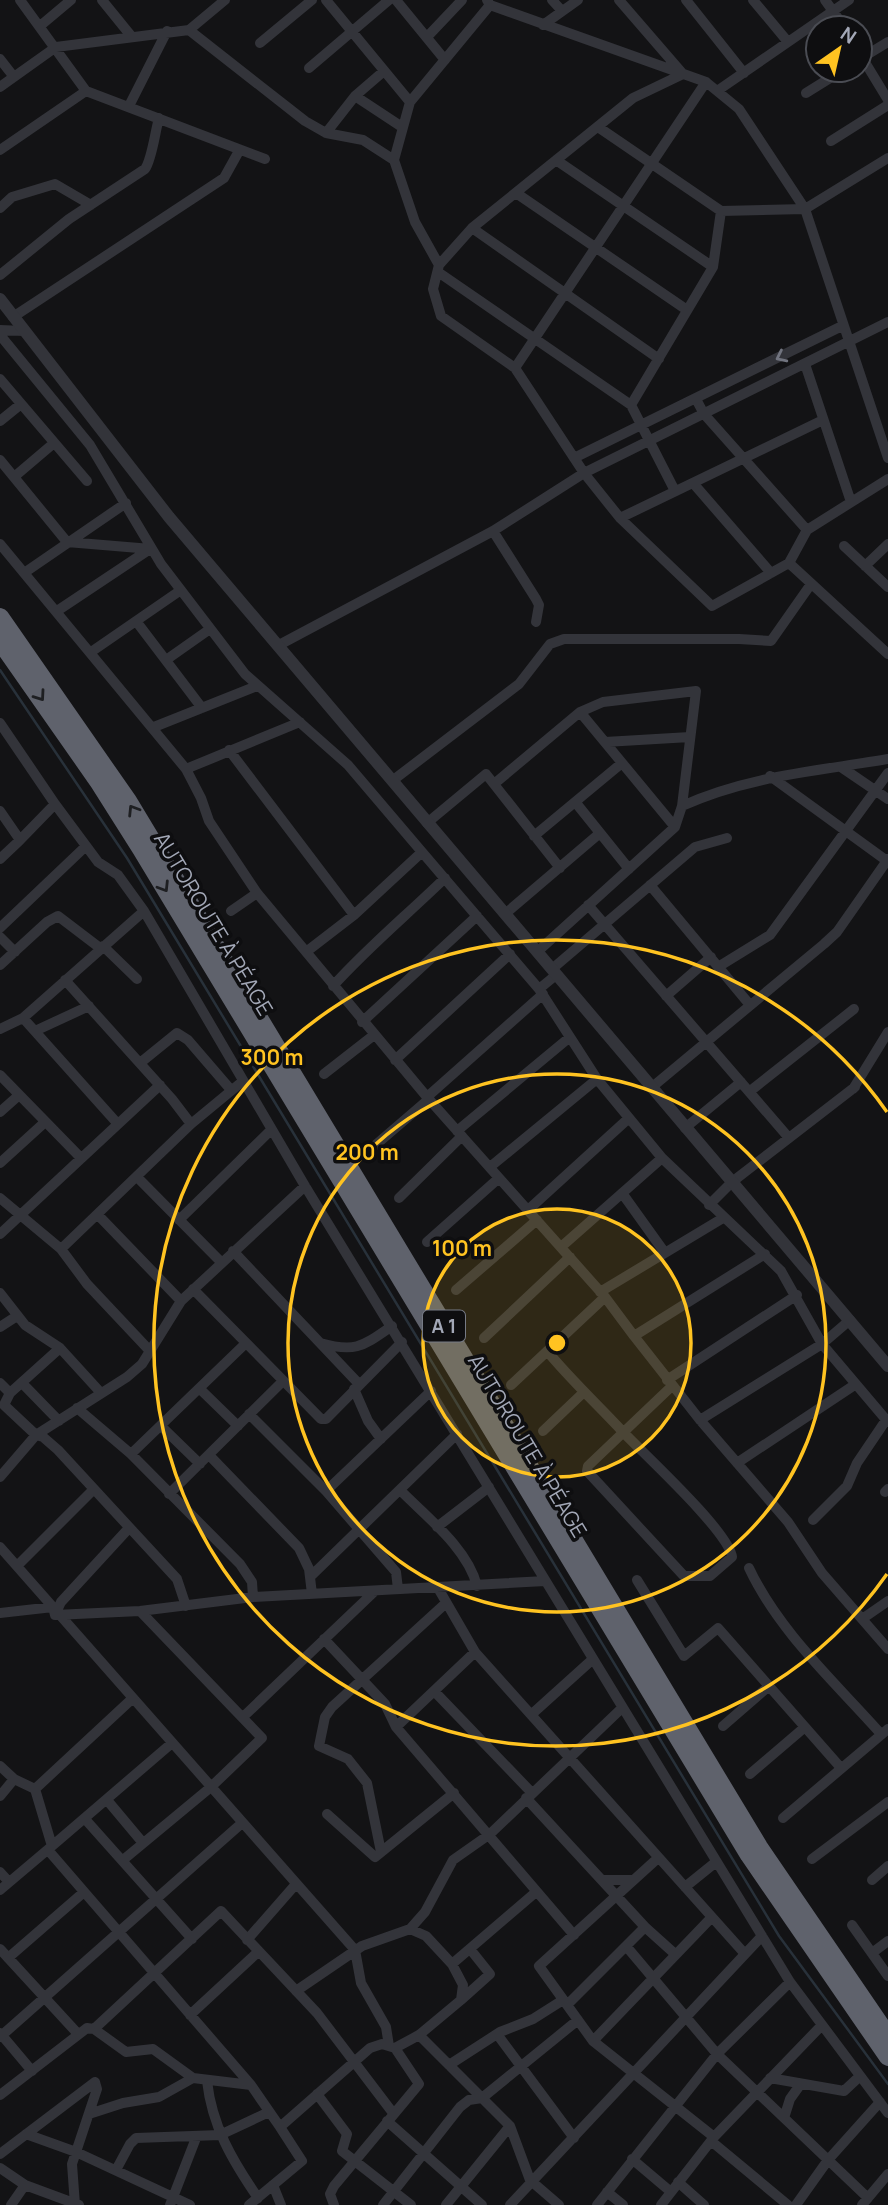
<svg xmlns="http://www.w3.org/2000/svg" width="888" height="2205" viewBox="0 0 888 2205" font-family="Manrope,sans-serif">
<rect width="100%" height="100%" fill="#131315"/>
<g fill="none" stroke-linecap="round" stroke-linejoin="round">
<path stroke="#28313a" stroke-width="2.5" d="M 0,670 L 127,858 L 779,1936 L 888,2084"/>
<path stroke="#33343a" stroke-width="10" d="M 20,0 L 86,91 L 265,159
M 102,0 L 132,37
M 326,0 L 410,102
M 396,0 L 445,60
M 487,0 L 490,5 L 706,82 L 739,109 L 805,209 L 888,458
M 552,0 L 562,11
M 686,0 L 744,73
M 753,0 L 788,42
M 825,0 L 845,28
M 543,25 L 578,0
M 40,26 L 71,0
M 189,30 L 305,121 L 326,133 L 363,140 L 394,160 L 415,222 L 439,265 L 433,289 L 441,316 L 515,368 L 584,473 L 620,518 L 712,606 L 789,563 L 807,530 L 888,479
M 427,37 L 462,0
M 260,43 L 312,0
M 860,54 L 888,100
M 0,59 L 14,77
M 860,59 L 888,42
M 309,68 L 389,0
M 0,87 L 56,47 L 189,30 L 225,0
M 717,91 L 849,0
M 806,93 L 843,70
M 355,96 L 402,127
M 129,106 L 167,31
M 598,127 L 721,211 L 805,209 L 888,158
M 326,133 L 355,96 L 384,71
M 831,141 L 888,105
M 0,150 L 86,91
M 394,160 L 410,102 L 490,5
M 556,160 L 713,267
M 516,193 L 687,310
M 0,208 L 12,197 L 55,184 L 91,205
M 472,228 L 659,359
M 439,265 L 472,228 L 633,98 L 683,74 L 619,0
M 438,272 L 631,405 L 675,491
M 0,275 L 69,219 L 145,169 C 152,159 155,132 159,118
M 13,317 L 224,178 L 239,151
M 0,330 L 24,331
M 0,335 L 90,445 L 161,564 L 245,674 L 348,765 L 422,852 L 539,989 L 597,1079 L 662,1158 L 781,1271 L 822,1344 L 888,1422
M 805,364 L 851,502
M 515,368 L 706,82
M 0,379 L 87,481
M 696,399 L 704,414 L 807,530
M 631,405 L 713,267 L 721,211
M 0,421 L 21,404
M 574,458 L 842,326
M 0,460 L 67,542 L 151,549
M 14,477 L 54,443
M 693,483 L 771,573
M 620,518 L 823,420
M 493,531 L 536,599 L 539,605 L 536,622
M 0,544 L 186,769 L 201,798 L 209,821 L 257,893 L 427,1097 L 605,1297 L 634,1336 L 765,1254
M 844,546 L 888,587
M 789,563 L 888,654
M 865,566 L 888,544
M 24,573 L 126,503
M 57,611 L 150,549
M 136,621 L 202,708
M 279,645 L 493,531 L 584,473 L 888,322
M 91,652 L 181,590
M 166,660 L 210,629
M 580,712 L 675,827
M 0,723 L 55,804 L 98,862 L 118,875 L 144,911 L 305,1186 L 762,1936 L 790,1982 L 888,2113
M 154,727 L 257,686
M 605,742 L 690,737
M 229,750 L 354,915
M 841,767 L 888,799
M 186,769 L 300,722
M 770,776 L 887,861
M 392,781 L 519,684 L 550,644 L 564,639 L 739,639 L 771,641 L 811,584
M 494,784 L 580,712 L 603,702 L 696,691 L 682,806 L 675,827 L 537,952
M 576,803 L 629,869
M 682,806 C 748,776 818,771 888,759
M 0,811 L 20,840 L 55,804
M 427,823 L 486,774 L 560,868
M 534,836 L 622,763
M 0,859 L 20,840
M 650,885 L 750,1005
M 588,905 L 789,1138
M 231,911 L 257,893
M 505,914 L 600,833
M 0,928 L 86,846
M 0,937 L 15,952
M 103,946 L 137,979
M 306,952 L 354,915 L 422,852
M 0,965 L 47,922 L 58,916 L 100,948
M 718,967 L 770,935 L 888,773
M 552,969 L 695,847 L 727,838
M 65,980 L 172,1099 L 191,1124
M 333,986 C 368,947 407,915 445,878
M 539,989 L 556,975
M 666,996 L 711,957
M 23,1018 L 117,1123
M 362,1022 L 477,916
M 0,1029 L 23,1018 L 144,911
M 35,1031 L 89,1006
M 395,1060 L 510,954
M 140,1063 L 177,1033 L 188,1040 L 231,1090
M 324,1074 L 374,1035
M 0,1075 L 80,1157
M 651,1088 L 824,944 L 837,932 L 888,859
M 853,1089 L 888,1032
M 749,1092 L 854,1009
M 427,1097 L 543,994
M 0,1112 L 18,1096
M 685,1128 L 741,1082
M 457,1131 L 570,1037
M 372,1148 L 429,1099
M 0,1163 L 44,1123
M 490,1167 L 597,1079
M 137,1177 L 221,1262
M 622,1193 L 665,1253
M 0,1198 L 61,1249 L 87,1284 L 150,1351
M 399,1198 L 462,1136
M 709,1205 L 732,1182 L 855,1087
M 528,1210 L 629,1118
M 98,1215 L 181,1301
M 179,1220 L 271,1130
M 0,1234 L 160,1085
M 427,1242 L 499,1178
M 561,1247 L 662,1158
M 61,1249 L 191,1124 L 243,1081
M 233,1251 L 359,1384
M 193,1289 L 321,1419 L 326,1419 L 402,1342
M 456,1290 L 537,1220
M 600,1292 L 723,1218
M 0,1293 L 25,1325 L 60,1348 L 101,1393
M 0,1327 L 17,1316
M 634,1336 L 700,1420 L 788,1522 L 822,1573 L 888,1649
M 484,1338 L 570,1257
M 320,1343 C 356,1353 363,1346 392,1326
M 547,1351 C 571,1380 598,1405 623,1432 C 645,1455 729,1532 732,1557 L 710,1576 L 684,1576 L 587,1471 L 588,1466 L 672,1386
M 667,1380 L 797,1295
M 0,1383 L 10,1393 L 60,1348
M 22,1383 L 59,1421
M 511,1385 L 605,1297
M 200,1389 L 238,1426
M 354,1389 L 368,1421 L 381,1439
M 10,1393 L 4,1405 L 36,1435 L 43,1437 L 58,1450 L 177,1579 L 186,1606
M 77,1408 L 131,1454 L 240,1564 L 252,1582 L 253,1597
M 249,1414 L 326,1491 L 396,1572 L 398,1589
M 700,1420 L 822,1344 L 850,1320
M 162,1427 L 200,1464
M 543,1431 L 584,1392
M 131,1454 L 246,1343
M 209,1455 L 299,1548 L 309,1569 L 312,1594
M 737,1463 L 856,1384
M 0,1477 L 36,1435 L 127,1377 L 142,1364 L 181,1301 L 305,1186
M 326,1491 L 431,1391
M 401,1491 C 427,1517 468,1549 477,1586
M 885,1492 L 888,1489
M 169,1494 L 283,1381
M 813,1520 L 847,1486 L 857,1463 L 886,1420
M 437,1527 L 489,1487
M 0,1547 L 355,1950 L 361,1983 L 386,2027 L 389,2046
M 17,1566 L 92,1491
M 749,1568 C 779,1632 835,1682 881,1734
M 310,1577 L 457,1434
M 637,1580 L 684,1656 L 718,1628 L 841,1768
M 438,1588 L 475,1652 L 745,1954
M 0,1613 L 53,1607 L 55,1615 L 140,1611 L 253,1597 L 545,1581
M 55,1615 L 61,1602 L 129,1528
M 862,1619 L 888,1601
M 324,1639 L 385,1704 L 396,1727 L 574,1935
M 434,1691 L 532,1793
M 532,1714 L 593,1659
M 243,1717 L 375,1591
M 723,1726 L 769,1686
M 396,1727 L 475,1652
M 0,1766 L 14,1779 L 35,1789 L 52,1846 L 0,1890
M 750,1774 L 805,1727
M 35,1789 L 133,1698
M 0,1796 L 14,1779
M 526,1798 L 645,1927
M 107,1800 L 143,1843
M 327,1814 L 375,1857 L 454,1793
M 783,1818 L 888,1729
M 85,1819 L 192,1939
M 52,1846 L 172,1743
M 48,1850 L 251,2085 L 280,2127 L 370,2048 L 382,2044 L 395,2048 L 419,2035 L 461,2000 L 463,1985 L 452,1964 L 536,1892
M 381,1852 L 367,1783 L 348,1759 L 319,1746 L 325,1717 L 332,1707 L 446,1603
M 658,1858 L 539,1966 L 593,2041 L 714,2137
M 812,1859 L 888,1802
M 123,1860 L 211,1787 L 262,1738 L 140,1611
M 0,1872 L 9,1882
M 602,1880 L 633,1880
M 872,1880 L 888,1866
M 685,1887 L 716,1862
M 852,1925 L 888,1976
M 410,1929 L 426,1936 L 452,1964
M 247,1940 L 296,1884
M 0,1949 L 78,2034
M 872,1953 L 888,1941
M 675,1954 L 645,1927 L 626,1946 L 717,2054 L 868,2198
M 8,1958 L 84,1892
M 296,1991 L 362,1946 L 410,1929 L 425,1912 L 453,1860 L 490,1834 L 622,1708
M 461,2000 L 490,1974 L 470,1949
M 567,2005 L 626,1946
M 190,2015 L 258,1952
M 94,2029 L 221,1911 L 317,2013 L 393,2113
M 0,2033 L 32,2071
M 497,2034 L 574,2138
M 419,2035 L 510,2126 L 530,2180 L 559,2205
M 0,2037 L 242,1823
M 593,2041 L 712,1917
M 449,2065 L 500,2032 L 533,2019 L 563,2000
M 770,2078 L 844,2091 L 860,2076
M 207,2081 C 212,2126 232,2160 258,2198
M 317,2094 L 347,2134 L 342,2151 L 411,2205
M 0,2095 L 87,2028 L 94,2029 L 126,2052 L 153,2049 L 193,2078 L 251,2085
M 89,2114 L 123,2103 L 159,2097 L 193,2078
M 784,2118 L 790,2099 L 800,2085
M 387,2121 L 482,2205
M 26,2134 L 76,2152 L 190,2205
M 711,2141 L 788,2205
M 0,2154 L 95,2082 L 97,2089 L 72,2164 L 75,2205
M 632,2159 L 671,2192
M 0,2168 L 25,2185
M 116,2170 L 130,2144 L 136,2138 L 220,2135 L 269,2112
M 678,2182 L 704,2205
M 273,2185 L 281,2205
M 607,2192 L 623,2205
M 11,2205 L 25,2185 L 79,2205
M 170,2205 L 196,2138
M 249,2205 L 302,2161 L 280,2127
M 334,2205 L 330,2194 L 334,2186 L 419,2084 L 395,2048
M 383,2205 L 460,2107 L 469,2100 L 482,2098 L 578,2020
M 446,2205 L 510,2126
M 510,2205 L 762,1936
M 597,2205 L 717,2054 L 790,1982
M 661,2205 L 714,2137 L 822,2025
M 796,2205 L 828,2160 L 880,2102
M 862,2205 L 888,2174"/>
<path stroke="#33343a" stroke-width="12" d="M 0,299 L 169,517 L 888,1366"/>
<path stroke="#5f626c" stroke-width="18" d="M 0,617 L 128,801 L 759,1847 L 888,2036
M 0,641 L 98,781 L 141,849 L 749,1855 L 888,2057"/>
</g>
<defs><path id="oneway-chevron" d="M-2-3.5L2.5 0L-2 3.5" fill="none" stroke-width="1.6" stroke-linecap="round" stroke-linejoin="round" transform="scale(1.75)"/></defs>
<use stroke="#71747f" href="#oneway-chevron" transform="translate(781 357) rotate(154)"/>
<g stroke="#1e1f22">
<use href="#oneway-chevron" transform="translate(40 696) rotate(55)"/>
<use href="#oneway-chevron" transform="translate(133 810) rotate(-122)"/>
<use href="#oneway-chevron" transform="translate(164 887) rotate(58)"/>
</g>
<circle cx="557" cy="1343" r="134" fill="#ffc321" fill-opacity=".12"/>
<g fill="none" stroke="#ffc321" stroke-width="3.5">
<circle cx="557" cy="1343" r="134"/>
<circle cx="557" cy="1343" r="269"/>
<path d="M887 1574A403 403 0 1 1 887 1112"/>
</g>
<g text-anchor="middle" stroke-width="7" stroke-linejoin="round" paint-order="stroke">
<rect fill="#0e0e10" stroke="#767a85" stroke-width="2" x="423" y="1310.5" width="42" height="31" rx="5"/>
<g font-size="19" font-weight="bold" fill="#a3a8b7">
<text x="444" y="1333">A 1</text>
</g>
<g font-size="21" fill="#a3a8b7" stroke="#0e0e10">
<text transform="translate(213 924) rotate(59)" y="7">AUTOROUTE À PÉAGE</text>
<text transform="translate(527 1446) rotate(59)" y="7">AUTOROUTE À PÉAGE</text>
</g>
</g>
<circle cx="557" cy="1343" r="10" fill="#ffc321" stroke="#0e0e10" stroke-width="3.5"/>
<g font-size="21" text-anchor="middle" font-weight="bold" fill="#ffc321" stroke="#0e0e10" stroke-width="7" stroke-linejoin="round" paint-order="stroke">
<text x="272" y="1065">300 m</text>
<text x="367" y="1160">200 m</text>
<text x="462" y="1256">100 m</text>
</g>
<g transform="translate(839 49) rotate(34)"><circle r="33" fill="#0e0e10" stroke="#4a4c53" stroke-width="2"/>
<path d="M0-5L12 26L0 18L-12 26Z" fill="#ffc321"/>
<text y="-10" font-size="19" font-weight="bold" text-anchor="middle" fill="#a3a8b7">N</text>
</g>
</svg>
